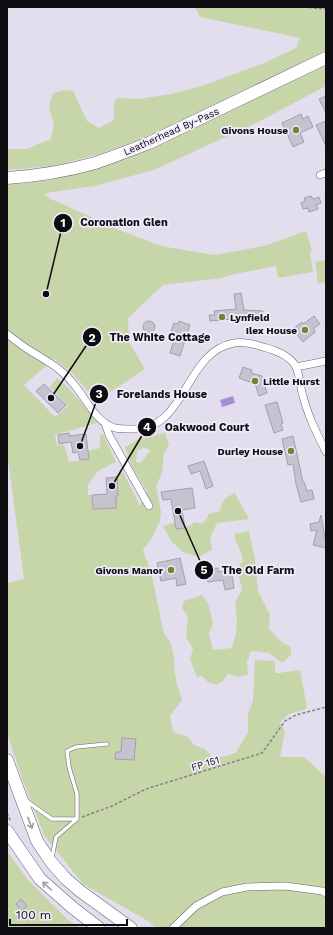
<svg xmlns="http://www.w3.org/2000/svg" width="333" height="935" viewBox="0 0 333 935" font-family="'Work Sans',sans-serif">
<rect width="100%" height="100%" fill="#e3deed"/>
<path fill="#c7d6a8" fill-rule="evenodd" d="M 195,7 L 326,7 L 326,51 L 149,136 L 100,154 L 52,166 L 7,170 L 7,149 L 27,149 L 51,139 L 54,125 L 49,107 L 53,93 L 64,90 L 73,91 L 87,121 L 99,128 L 114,120 L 114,103 L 117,98 L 138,99 L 171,94 L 199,87 L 264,63 L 296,48 L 300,38 L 200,17 Z
M 326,64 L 326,86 L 258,122 L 154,170 L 95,186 L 51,192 L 44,194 L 49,198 L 117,229 L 161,246 L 214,255 L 264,246 L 306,231 L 312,251 L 310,251 L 313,272 L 278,278 L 276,266 L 230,275 L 222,278 L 163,285 L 128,318 L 129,342 L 145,369 L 103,397 L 94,398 L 71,372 L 54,359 L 24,385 L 55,417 L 68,406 L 50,387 L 57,378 C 73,391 85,407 97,423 L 55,435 L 57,446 L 64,445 L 69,462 L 89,459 L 88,451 L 100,448 L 100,436 L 103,434 L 116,462 L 98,471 L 88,485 L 88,495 L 92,495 L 94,509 L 116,508 L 116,496 L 118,496 L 117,477 L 123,472 L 140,506 L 147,491 L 132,467 L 125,447 L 141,438 L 165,433 L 169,445 L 164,453 L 162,473 L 156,486 L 161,512 L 160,521 L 152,538 L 143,550 L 151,572 L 164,634 C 176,645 173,664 176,679 C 177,686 180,693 182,700 L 170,716 L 173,732 L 188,737 L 194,745 L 205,749 L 214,759 L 236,753 L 248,732 L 248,713 L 253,701 L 255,660 L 275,661 L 275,673 L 279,673 L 300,670 L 307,707 L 306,709 L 289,714 L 280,723 L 285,731 L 280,757 L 304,757 L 326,777 L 326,928 L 156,928 L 148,921 L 83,884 L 44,835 L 23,781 L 7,733 L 7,583 L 24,579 L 7,452 L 7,181 L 30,179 L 186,131 L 237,108 ZM 144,447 L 151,451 L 148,453 L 141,463 L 136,462 L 137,451 Z
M 326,260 L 326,282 L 318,284 L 315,262 Z
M 235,493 L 249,519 L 217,523 L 210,538 L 212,550 L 198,557 L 183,552 L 171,541 L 163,526 L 175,522 L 176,529 L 185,528 L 196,522 L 203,524 L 209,514 L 220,511 C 223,500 224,498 235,493 Z
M 249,531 L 255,559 L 258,591 L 270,615 L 269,629 L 283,643 L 291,647 L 291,655 L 282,663 L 269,653 L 251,651 L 247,662 L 248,674 L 240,677 L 228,674 L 223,681 L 216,685 L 208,682 L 202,676 L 197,677 L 190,659 L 193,649 L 186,637 L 188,617 L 182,608 L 184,601 L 202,595 L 208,603 L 213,623 L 209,634 L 213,650 L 232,648 L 236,633 L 237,620 L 235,602 L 242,590 L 241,584 L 236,569 L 243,561 L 241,552 L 235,540 L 234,534 Z
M 7,851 L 28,880 L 68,920 L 80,928 L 7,928 Z"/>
<path fill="#a58ed1" d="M 233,396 L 235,403 L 222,407 L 220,400 Z"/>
<path fill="#c6c2d0" stroke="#a39fad" d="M 326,96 L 326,113 L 319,99 Z
M 301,114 L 303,119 L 308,116 L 313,127 L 300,133 L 304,142 L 293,147 L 282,123 Z
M 326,121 L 326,146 L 316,125 Z
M 311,196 L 313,199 L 319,197 L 321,203 L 316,205 L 318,209 L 309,212 L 308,208 L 303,209 L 301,203 L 305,201 L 304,198 Z
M 241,293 L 244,310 L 263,311 L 262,322 L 243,320 L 243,318 L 210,321 L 209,315 L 215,315 L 214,311 L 236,309 L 234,294 Z
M 314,316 L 320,324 L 314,328 L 315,332 L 303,342 L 293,329 L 302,322 L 303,324 Z
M 179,321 L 190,325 L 180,356 L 170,353 L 176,334 L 171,332 L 174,323 L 178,324 Z
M143 327a6 6 0 1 1 12 0a6 6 0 1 1-12 0Z
M 243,367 L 252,370 L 251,373 L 262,376 L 267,393 L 259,396 L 255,384 L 239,378 Z
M 44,384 L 66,405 L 58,413 L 36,391 Z
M 277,402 L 283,423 L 281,424 L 283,430 L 274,433 L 265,405 Z
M 69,433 L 69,436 L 86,434 L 89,459 L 80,460 L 78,452 L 73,453 L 71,442 L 59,444 L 58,435 Z
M 293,436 L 303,482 L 304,482 L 307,491 L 312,490 L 314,499 L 301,502 L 296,484 L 293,464 L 288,465 L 282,439 Z
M 204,461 L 213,486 L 206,489 L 200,471 L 191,474 L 188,466 Z
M 117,477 L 118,496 L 116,496 L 116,508 L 93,509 L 92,495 L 107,494 L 106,478 Z
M 192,488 L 195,508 L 182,510 L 185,528 L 176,529 L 171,499 L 163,500 L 161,492 Z
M 321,515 L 325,538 L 326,538 L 326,548 L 313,545 L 317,530 L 311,531 L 310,524 L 319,522 Z
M 180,558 L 186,584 L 177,586 L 176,578 L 161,581 L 157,563 Z
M 218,568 L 218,572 L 231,570 L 234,588 L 225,590 L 223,580 L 208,582 L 207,574 L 211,573 L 210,569 Z
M 122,738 L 136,739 L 134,760 L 115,759 L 116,752 L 121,752 Z
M 21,899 L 27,906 L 22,911 L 16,904 Z"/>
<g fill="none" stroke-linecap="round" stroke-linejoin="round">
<defs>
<path id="service" d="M 25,800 L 52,819 L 77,819 L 77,794 L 69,767 L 67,751 L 76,747 L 107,744
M 52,858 L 56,837 L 77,819"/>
<path id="minor" d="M 320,175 L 326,173
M 7,334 C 14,339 21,345 29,350 C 48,362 62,368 76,387 C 88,402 96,422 115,428 C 121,429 127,429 133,429 C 187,430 184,352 234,343 C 243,341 254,344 263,347 C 275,350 290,355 296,367 C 300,375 300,388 303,396 C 308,416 317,434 326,452
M 296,367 L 326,361
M 105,423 L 109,435 L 149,506
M 173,928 L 196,906 L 222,892 L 247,887 L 285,886 L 322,891 L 326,893"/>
<path id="trunk" d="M 7,178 C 36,176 67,171 95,163 C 113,157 131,150 149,143 L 326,58
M 7,760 L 37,841 L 51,862 L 66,879 L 80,891 L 131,928
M 7,831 L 40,879 L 73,908 L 99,928"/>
</defs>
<use href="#service" stroke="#696571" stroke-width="4.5"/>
<use href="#minor" stroke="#696571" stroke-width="8"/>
<use href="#trunk" stroke="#696571" stroke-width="13"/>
<path stroke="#83808a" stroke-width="1.5" stroke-dasharray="3 2" stroke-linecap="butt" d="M 304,7 L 326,9
M 7,813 L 11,822
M 82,817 L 112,806 L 146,789 L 262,753 L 285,721 L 296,715 L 326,707"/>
<use href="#service" stroke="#fff" stroke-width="3.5"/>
<use href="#minor" stroke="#fff" stroke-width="7"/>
<use href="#trunk" stroke="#fff" stroke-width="12"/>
</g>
<defs><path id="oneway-shaft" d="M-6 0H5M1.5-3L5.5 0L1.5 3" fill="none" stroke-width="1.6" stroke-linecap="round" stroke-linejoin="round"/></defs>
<g stroke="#9f9ea0">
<use href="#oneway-shaft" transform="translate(30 823) rotate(70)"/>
<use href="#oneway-shaft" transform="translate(47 886) rotate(-138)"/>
</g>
<g fill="#718637" stroke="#f0ebfa" stroke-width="1.5">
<circle cx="296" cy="130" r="4"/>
<circle cx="222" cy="317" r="4"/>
<circle cx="305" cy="330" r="4"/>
<circle cx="255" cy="381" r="4"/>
<circle cx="291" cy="451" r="4"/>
<circle cx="171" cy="570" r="4"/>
</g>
<g text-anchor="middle" stroke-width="3.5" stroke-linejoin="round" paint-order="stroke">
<g font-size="10" font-weight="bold" fill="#0e0d12" stroke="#f0ebfa" text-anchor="end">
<text x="288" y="134">Givons House</text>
<text x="230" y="321" text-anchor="start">Lynfield</text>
<text x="297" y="334">Ilex House</text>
<text x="263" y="385" text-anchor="start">Little Hurst</text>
<text x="283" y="455">Durley House</text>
<text x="163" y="574">Givons Manor</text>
</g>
<g font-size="10" fill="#0e0d12" stroke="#f0ebfa">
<text transform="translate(171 131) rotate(-24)" y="4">Leatherhead By-Pass</text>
<text transform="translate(205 763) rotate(-17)" y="4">FP 151</text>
</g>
</g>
<path fill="none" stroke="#0e0d12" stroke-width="1.5" d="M46 294L63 223M51 398L92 337M80 446L99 394M112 486L147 427M178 511L204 570"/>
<g fill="#0e0d12" stroke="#f0ebfa" stroke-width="1.5">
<circle cx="46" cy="294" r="4"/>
<circle cx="51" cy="398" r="4"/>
<circle cx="80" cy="446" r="4"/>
<circle cx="112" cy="486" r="4"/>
<circle cx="178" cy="511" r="4"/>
<circle cx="63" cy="223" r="10"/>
<circle cx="92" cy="337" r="10"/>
<circle cx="99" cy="394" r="10"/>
<circle cx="147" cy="427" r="10"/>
<circle cx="204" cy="570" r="10"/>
</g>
<g font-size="12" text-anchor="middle" font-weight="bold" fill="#fff">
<text x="63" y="227">1</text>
<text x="92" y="342">2</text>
<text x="99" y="398">3</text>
<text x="147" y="431">4</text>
<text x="204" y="574">5</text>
</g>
<g font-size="11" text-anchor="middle" font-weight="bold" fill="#0e0d12" stroke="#f0ebfa" stroke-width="3.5" stroke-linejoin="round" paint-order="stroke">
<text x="124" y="226">Coronation Glen</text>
<text x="160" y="341">The White Cottage</text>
<text x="162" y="398">Forelands House</text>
<text x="207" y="431">Oakwood Court</text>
<text x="258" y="574">The Old Farm</text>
</g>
<rect width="333" height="935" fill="none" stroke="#0e0d12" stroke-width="16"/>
<path d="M10 919v6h117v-6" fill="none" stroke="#0e0d12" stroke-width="2"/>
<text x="16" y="919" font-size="12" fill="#0e0d12" stroke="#f0ebfa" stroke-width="3" paint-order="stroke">100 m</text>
</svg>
